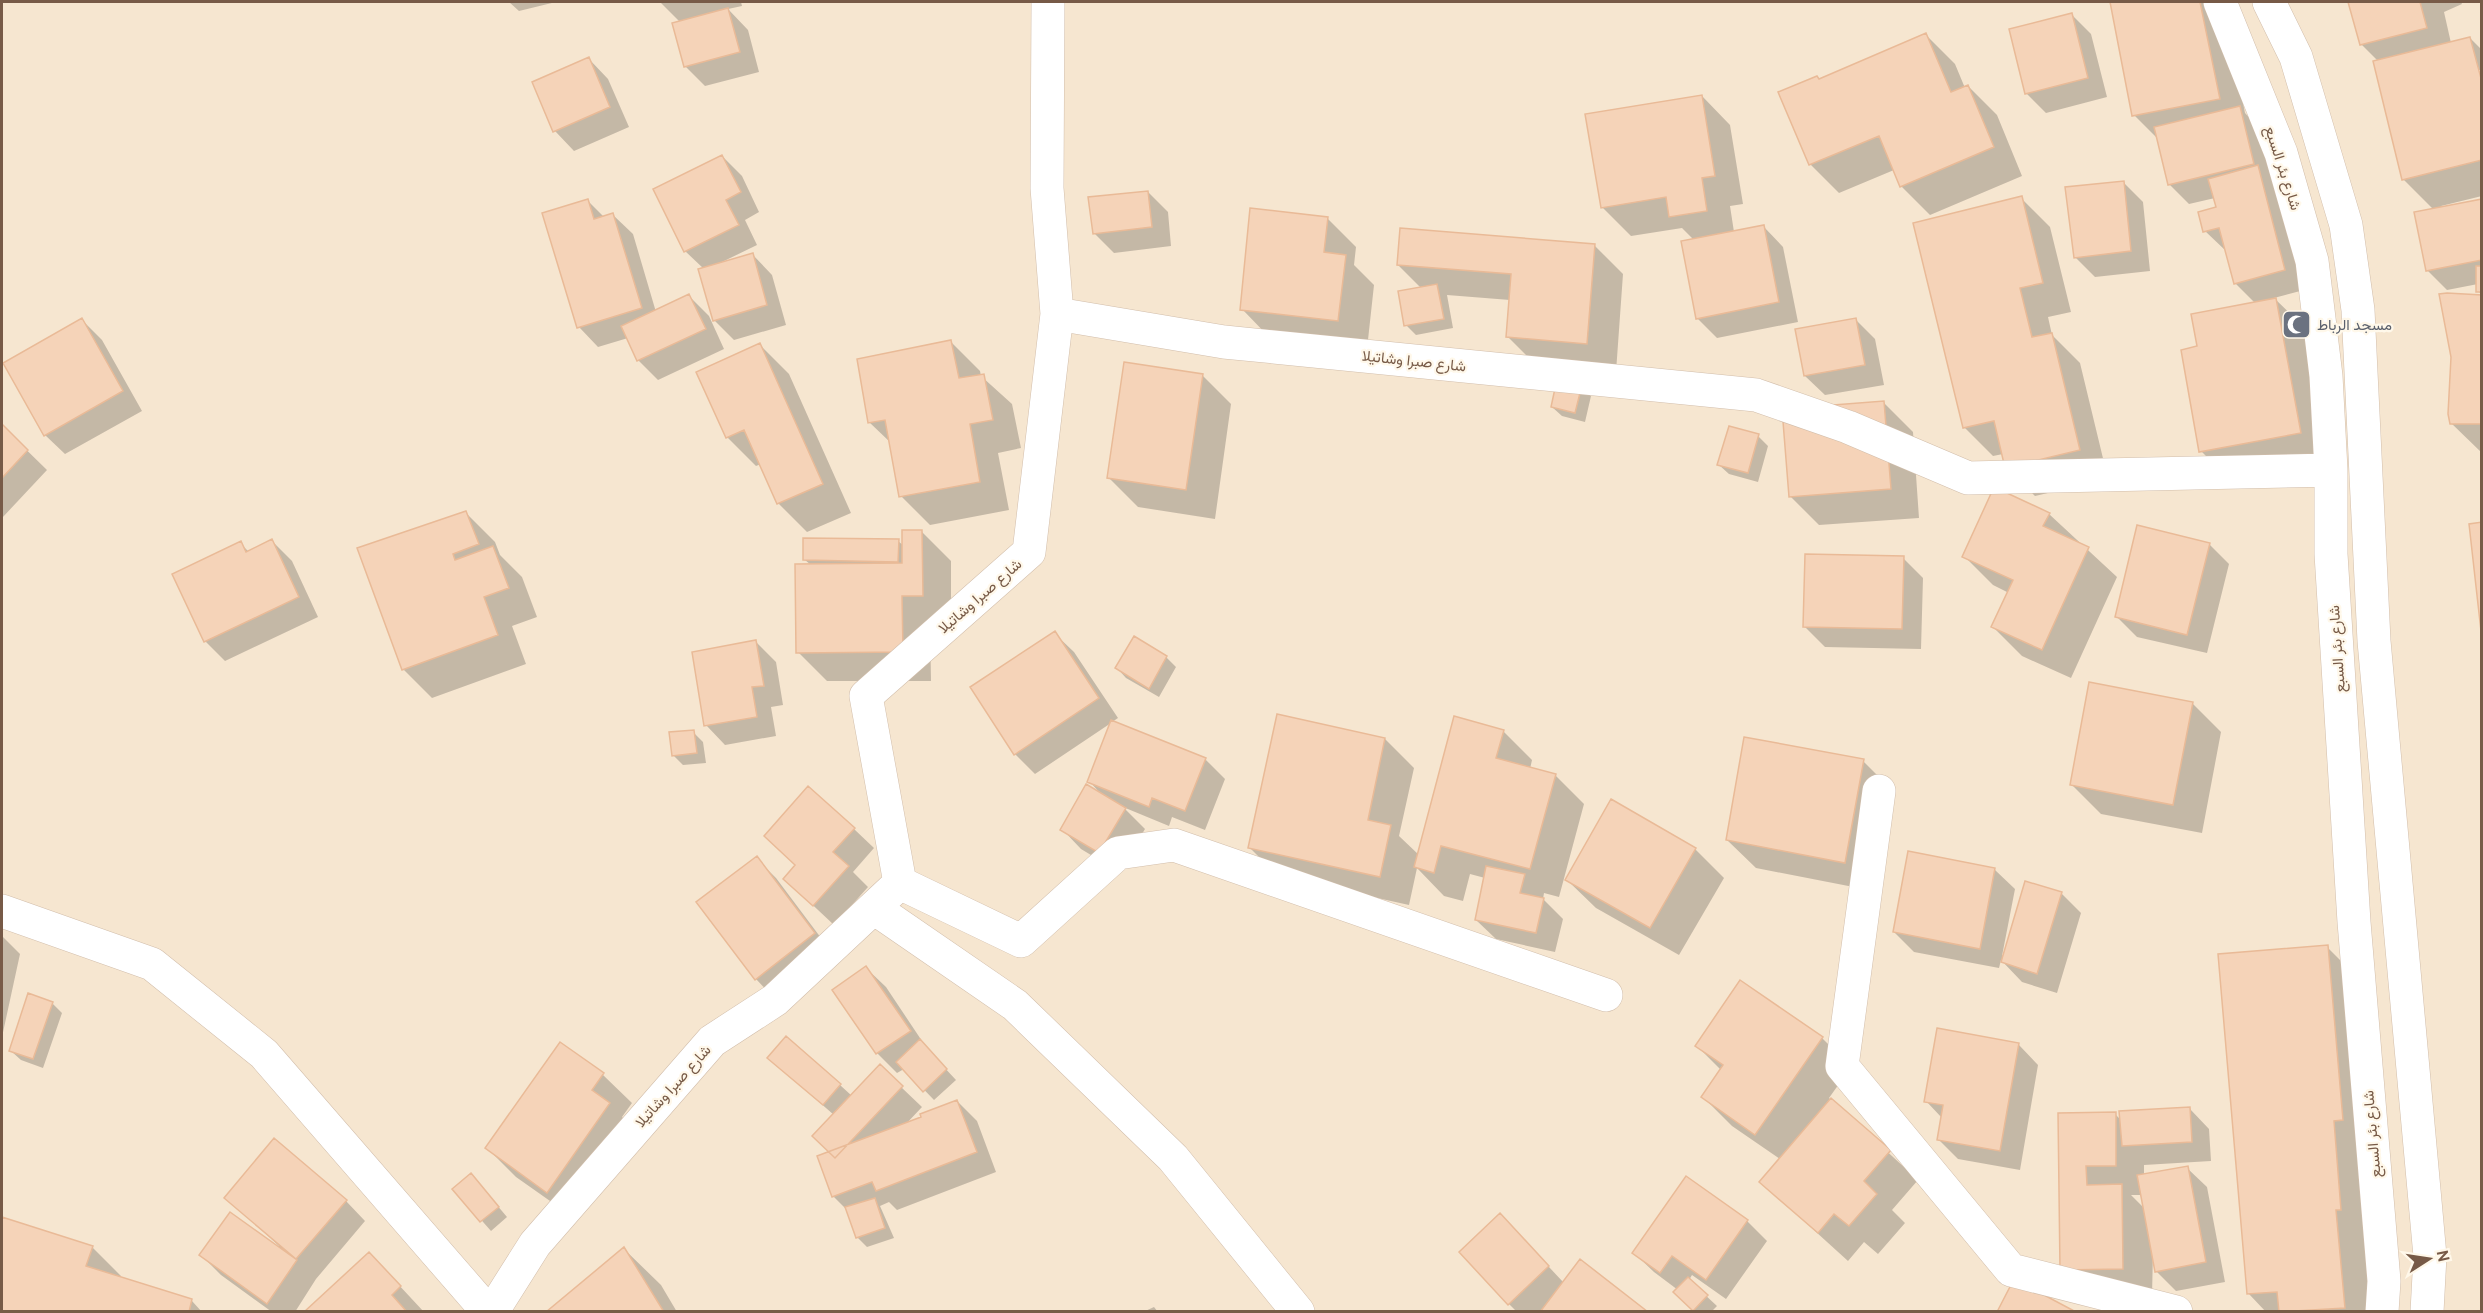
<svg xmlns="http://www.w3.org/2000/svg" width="2483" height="1313" viewBox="0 0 2483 1313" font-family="Overpass,Vazirmatn,sans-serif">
<rect width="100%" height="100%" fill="#fef4e2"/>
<path fill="#f6e6d0" d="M 2,2 L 2481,2 L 2481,1311 L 2,1311 Z"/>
<path fill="#0003" fill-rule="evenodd" d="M 509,2 L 556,2 L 519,11 Z
M 660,2 L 741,2 L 742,6 L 728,9 L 748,30 L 759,72 L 705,86 L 685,66 L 681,23 Z
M 2111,2 L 2223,2 L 2245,113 L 2259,128 L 2304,290 L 2274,298 L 2305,328 L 2329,461 L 2230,480 L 2201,451 L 2199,348 L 2255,303 L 2235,283 L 2226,251 L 2205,231 L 2218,208 L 2215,198 L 2189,204 L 2169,184 L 2159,140 L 2134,115 Z
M 2350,2 L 2461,2 L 2462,4 L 2444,12 L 2451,43 L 2470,38 L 2482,50 L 2482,76 L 2480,70 L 2477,70 L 2482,88 L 2482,196 L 2441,206 L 2442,208 L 2482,200 L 2482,295 L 2478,291 L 2478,284 L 2447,290 L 2427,270 L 2434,210 L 2403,179 L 2378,61 L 2361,44 Z
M 2071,14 L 2091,34 L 2107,97 L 2046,113 L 2026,93 Z
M 1926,35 L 1955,64 L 1965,88 L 1968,86 L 1997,115 L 2022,176 L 1930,215 L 1901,186 L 1894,170 L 1839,193 L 1810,164 L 1819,80 Z
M 589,59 L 608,79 L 629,127 L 574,151 L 555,131 Z
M 1702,96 L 1730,125 L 1743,204 L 1730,206 L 1734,232 L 1764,227 L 1783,247 L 1798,322 L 1717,338 L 1697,318 L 1694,240 L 1682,228 L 1631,236 L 1602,207 Z
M 722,156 L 742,176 L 759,212 L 745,220 L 757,245 L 722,262 L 753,255 L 772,275 L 786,325 L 734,340 L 714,320 L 704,269 L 685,251 Z
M 2123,182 L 2143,202 L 2150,271 L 2095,277 L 2075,257 Z
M 1148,192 L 1168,212 L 1171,246 L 1114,253 L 1094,233 Z
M 2021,198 L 2050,227 L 2071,312 L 2048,317 L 2052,335 L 2080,363 L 2108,479 L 2035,496 L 2006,467 L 2003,454 L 1993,456 L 1964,427 Z
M 587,200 L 604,217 L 613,215 L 633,234 L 656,312 L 689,296 L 709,316 L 724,349 L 658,380 L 638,360 L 628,338 L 598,347 L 579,327 Z
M 1327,218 L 1356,247 L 1354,265 L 1374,285 L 1367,349 L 1270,338 L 1242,309 Z
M 1594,245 L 1623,274 L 1616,372 L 1536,365 L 1507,336 L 1510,300 L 1447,295 L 1453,328 L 1416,335 L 1406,325 L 1422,289 L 1398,265 Z
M 2482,296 L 2482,453 L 2451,423 Z
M 82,320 L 102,340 L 142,411 L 65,454 L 45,435 Z
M 1856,320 L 1875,339 L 1884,385 L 1825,395 L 1805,376 Z
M 951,342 L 980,371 L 981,376 L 1012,404 L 1021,448 L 998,453 L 1009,510 L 930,525 L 901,496 L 891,443 L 869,422 Z
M 760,345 L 789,374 L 851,513 L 807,532 L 779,504 L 761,464 L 756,466 L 727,437 Z
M 1202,375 L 1231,404 L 1215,519 L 1138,507 L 1109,478 Z
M 1581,386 L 1591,396 L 1585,422 L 1562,416 L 1552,407 Z
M 1884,403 L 1913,432 L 1919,518 L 1819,525 L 1790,496 Z
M 2,426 L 47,470 L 2,518 Z
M 1758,436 L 1768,446 L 1758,482 L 1729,474 L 1719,465 Z
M 466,513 L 495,542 L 500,555 L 522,577 L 537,617 L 512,626 L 526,664 L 432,698 L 403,669 Z
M 2049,514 L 2117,577 L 2071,678 L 2022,656 L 1993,627 L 2009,593 L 1993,585 L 1964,556 Z
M 922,532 L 951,561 L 951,625 L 930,624 L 931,681 L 827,681 L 798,652 L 811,565 L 805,560 L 898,541 L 904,546 Z
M 272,541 L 292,561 L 318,617 L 225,661 L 205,641 L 174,574 L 240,543 L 249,552 Z
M 2209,544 L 2229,564 L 2207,653 L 2137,637 L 2117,617 Z
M 1903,558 L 1923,578 L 1921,649 L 1825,647 L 1805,627 Z
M 1054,633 L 1074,652 L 1118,718 L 1112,722 L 1205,759 L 1225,779 L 1205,830 L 1172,817 L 1169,826 L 1123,807 L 1145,829 L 1119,872 L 1081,849 L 1062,829 L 1101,794 L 1089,781 L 1111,723 L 1035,774 L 1015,754 Z
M 1135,638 L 1166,657 L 1176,667 L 1159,697 L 1126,678 L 1117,668 Z
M 756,642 L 776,662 L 783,705 L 771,707 L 776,736 L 725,745 L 706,725 Z
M 2192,703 L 2221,732 L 2202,833 L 2101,814 L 2072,785 Z
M 1503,731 L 1532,760 L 1530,769 L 1555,775 L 1584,804 L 1559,897 L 1544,893 L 1543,899 L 1563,919 L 1555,952 L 1496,939 L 1476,920 L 1485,878 L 1470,874 L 1463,901 L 1444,896 L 1417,868 L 1409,905 L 1278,876 L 1249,847 L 1385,739 L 1414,768 L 1399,836 L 1419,855 Z
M 693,732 L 703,742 L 706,763 L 683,765 L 673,755 Z
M 1863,761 L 1892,790 L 1874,891 L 1756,868 L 1727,840 Z
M 854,829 L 874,848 L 853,872 L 868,887 L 834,925 L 785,879 Z
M 1695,849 L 1724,878 L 1679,955 L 1596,908 L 1567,880 Z
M 1909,853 L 1995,870 L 2015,889 L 2002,956 L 2061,893 L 2081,913 L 2057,993 L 2022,982 L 2001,960 L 1999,968 L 1914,952 L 1894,932 Z
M 756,858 L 776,878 L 833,954 L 775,999 L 756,979 Z
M 2,936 L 20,954 L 2,1037 Z
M 2327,947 L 2364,984 L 2378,1312 L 2266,1312 L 2249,1294 Z
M 866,968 L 886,987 L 928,1050 L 956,1080 L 934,1100 L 904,1069 L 897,1073 L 877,1053 L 834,990 Z
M 52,1003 L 62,1013 L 43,1068 L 21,1060 L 11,1051 Z
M 1822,1038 L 1851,1067 L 1829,1098 L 1918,1180 L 1892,1210 L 1905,1223 L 1878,1254 L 1864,1242 L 1848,1261 L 1761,1182 L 1780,1159 L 1732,1126 L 1703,1097 L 1721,1070 L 1697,1046 Z
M 2019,1045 L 2038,1065 L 2020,1170 L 1958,1159 L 1939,1140 L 1942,1118 L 1926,1101 Z
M 779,1067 L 840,1085 L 852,1096 L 880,1067 L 922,1107 L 905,1125 L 957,1101 L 977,1121 L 996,1172 L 897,1210 L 889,1202 L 880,1206 L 894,1238 L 867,1247 L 857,1237 L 848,1211 L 833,1196 L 830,1153 L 834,1115 Z
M 603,1075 L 632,1103 L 622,1117 L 638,1133 L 577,1220 L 516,1177 L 487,1148 Z
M 2190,1109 L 2209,1129 L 2211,1161 L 2144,1165 L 2144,1176 L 2187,1168 L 2207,1187 L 2225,1282 L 2176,1291 L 2156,1271 L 2153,1251 L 2152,1297 L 2061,1269 L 2059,1114 L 2115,1114 L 2121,1120 ZM 2131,1195 L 2142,1195 L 2145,1209 Z
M 480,1185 L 507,1217 L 491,1231 L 454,1189 Z
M 226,1197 L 346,1201 L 365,1221 L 316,1279 L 295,1312 L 272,1312 L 221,1275 L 201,1255 L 279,1246 Z
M 2,1219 L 92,1247 L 121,1276 L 120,1279 L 192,1301 L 202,1312 L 2,1312 Z
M 1747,1221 L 1767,1241 L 1726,1299 L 1692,1275 L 1689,1280 L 1717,1306 L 1711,1312 L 1695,1312 L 1675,1292 L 1678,1290 L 1654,1272 L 1634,1253 Z
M 1519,1235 L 1564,1283 L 1645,1312 L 1517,1312 L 1509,1304 Z
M 624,1249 L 661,1285 L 677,1312 L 549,1312 Z
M 397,1283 L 424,1312 L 306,1312 Z
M 1154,1307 L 1158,1312 L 1143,1312 Z"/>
<path fill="#f5d3b8" stroke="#e9ba97" stroke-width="1.5" d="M 2110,2 L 2200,2 L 2220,99 L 2132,116 Z
M 2348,2 L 2420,2 L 2427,28 L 2360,45 Z
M 728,8 L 740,52 L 684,67 L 672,23 Z
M 2072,13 L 2088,78 L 2025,94 L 2009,29 Z
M 1926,33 L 1951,92 L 1968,85 L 1994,147 L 1900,187 L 1879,136 L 1809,165 L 1778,92 L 1817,76 L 1819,79 Z
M 2470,37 L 2482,82 L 2482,160 L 2402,180 L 2373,61 Z
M 589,57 L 610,107 L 553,132 L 532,82 Z
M 1702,95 L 1715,176 L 1702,178 L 1707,211 L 1669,217 L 1666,197 L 1601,208 L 1585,114 Z
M 2240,106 L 2254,164 L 2168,185 L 2154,127 Z
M 722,155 L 741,192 L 726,200 L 739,225 L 684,252 L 653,189 Z
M 2258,165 L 2285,270 L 2234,284 L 2219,228 L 2203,232 L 2198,212 L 2216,207 L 2208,179 Z
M 2124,181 L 2131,251 L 2074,258 L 2065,187 Z
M 1148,191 L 1152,227 L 1093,234 L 1088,197 Z
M 2022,196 L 2043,283 L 2020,288 L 2032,337 L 2052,333 L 2080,450 L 2005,468 L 1994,421 L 1963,428 L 1913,223 Z
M 588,199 L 594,219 L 613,213 L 642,308 L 577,328 L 542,213 Z
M 2482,199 L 2482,260 L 2426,271 L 2414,212 Z
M 1250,208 L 1328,217 L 1324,252 L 1346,255 L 1338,321 L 1240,310 Z
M 1764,225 L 1779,302 L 1696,319 L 1681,241 Z
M 1400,228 L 1595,244 L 1587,344 L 1506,337 L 1511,274 L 1397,265 Z
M 753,253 L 767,305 L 713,321 L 698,269 Z
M 2476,266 L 2482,266 L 2482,292 L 2476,292 Z
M 1437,284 L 1444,319 L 1404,326 L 1398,291 Z
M 2447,293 L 2482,295 L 2482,424 L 2450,424 L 2448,414 L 2451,357 L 2439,294 Z
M 689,294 L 706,329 L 637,361 L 621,326 Z
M 2276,298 L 2301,433 L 2199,452 L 2181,350 L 2197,346 L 2191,314 Z
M 82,318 L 123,391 L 44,436 L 3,363 Z
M 1856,318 L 1865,365 L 1804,376 L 1795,329 Z
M 951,340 L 959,378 L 984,374 L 993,420 L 970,424 L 980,482 L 899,497 L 885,420 L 868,423 L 857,359 Z
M 760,343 L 823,484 L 777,504 L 744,430 L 726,438 L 696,372 Z
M 1124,362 L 1203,374 L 1186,490 L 1107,478 Z
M 1557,379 L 1582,385 L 1575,413 L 1551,407 Z
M 1884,401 L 1891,489 L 1789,497 L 1782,409 Z
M 2,424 L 28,450 L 2,478 Z
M 1729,426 L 1759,434 L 1748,473 L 1717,465 Z
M 1994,487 L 2050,513 L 2043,526 L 2089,547 L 2042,650 L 1991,627 L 2013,580 L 1962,557 Z
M 466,511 L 479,544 L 453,554 L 455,560 L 493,546 L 509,588 L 484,597 L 498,635 L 402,670 L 357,548 Z
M 2482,522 L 2482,640 L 2469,524 Z
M 2137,525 L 2210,543 L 2187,635 L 2115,617 Z
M 902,530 L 922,530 L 923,596 L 902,596 L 903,652 L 796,653 L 795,564 L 902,563 Z
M 803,538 L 899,539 L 898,562 L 803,560 Z
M 272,539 L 299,597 L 204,642 L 172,574 L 241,541 L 246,552 Z
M 1805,554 L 1904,556 L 1902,629 L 1803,627 Z
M 1055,631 L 1099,698 L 1014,755 L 970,687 Z
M 1134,636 L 1167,656 L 1149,689 L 1115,668 Z
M 756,640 L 764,686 L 752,687 L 757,717 L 704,726 L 692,652 Z
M 2089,682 L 2193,702 L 2173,805 L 2070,785 Z
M 1277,714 L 1385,738 L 1368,820 L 1391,825 L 1380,877 L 1248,848 Z
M 1454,716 L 1504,730 L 1496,758 L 1556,774 L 1530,869 L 1441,846 L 1434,873 L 1414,867 Z
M 1111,720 L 1206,758 L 1185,811 L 1152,798 L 1149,807 L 1087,782 Z
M 694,730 L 697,753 L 672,756 L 669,732 Z
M 1744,737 L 1864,759 L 1845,863 L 1726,840 Z
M 1086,784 L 1126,808 L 1099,853 L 1060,830 Z
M 808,786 L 855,828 L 833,852 L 849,866 L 813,906 L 783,879 L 795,865 L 764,836 Z
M 1611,799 L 1696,848 L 1650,928 L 1565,880 Z
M 1908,851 L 1995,868 L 1980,949 L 1893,932 Z
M 757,856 L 815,933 L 755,980 L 696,902 Z
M 1486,866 L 1525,874 L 1520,893 L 1544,898 L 1536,933 L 1475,920 Z
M 2025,881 L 2062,892 L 2037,974 L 2001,962 Z
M 2328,945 L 2343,1120 L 2334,1121 L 2341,1210 L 2336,1210 L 2345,1308 L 2279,1312 L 2277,1292 L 2247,1294 L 2218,954 Z
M 866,966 L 911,1031 L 876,1054 L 832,990 Z
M 1740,980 L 1823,1037 L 1755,1135 L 1701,1097 L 1723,1065 L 1695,1046 Z
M 28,993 L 53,1002 L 33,1059 L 9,1051 Z
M 1937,1028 L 2019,1043 L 2000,1151 L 1937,1140 L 1943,1105 L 1924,1102 Z
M 786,1036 L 841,1084 L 823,1105 L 767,1058 Z
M 920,1039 L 947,1069 L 923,1092 L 896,1062 Z
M 560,1042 L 604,1073 L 592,1090 L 610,1103 L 547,1193 L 485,1148 Z
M 880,1064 L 903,1086 L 835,1158 L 812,1136 Z
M 1831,1098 L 1891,1150 L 1864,1181 L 1877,1194 L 1849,1226 L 1834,1214 L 1818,1233 L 1759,1182 Z
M 957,1100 L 977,1152 L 876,1191 L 872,1182 L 832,1197 L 817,1156 L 921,1117 L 920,1114 Z
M 2190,1107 L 2192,1142 L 2122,1146 L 2119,1111 Z
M 2116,1112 L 2116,1166 L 2086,1166 L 2087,1185 L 2122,1184 L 2123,1269 L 2060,1270 L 2058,1113 Z
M 274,1138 L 347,1200 L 296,1259 L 224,1198 Z
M 2188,1166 L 2206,1262 L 2155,1272 L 2137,1175 Z
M 471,1173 L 499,1207 L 480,1222 L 452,1189 Z
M 1686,1176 L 1748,1220 L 1706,1280 L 1672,1256 L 1660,1273 L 1632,1253 Z
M 875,1198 L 885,1228 L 856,1238 L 845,1207 Z
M 230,1212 L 297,1260 L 267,1304 L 199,1255 Z
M 1500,1213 L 1549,1266 L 1508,1305 L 1459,1252 Z
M 2,1217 L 93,1246 L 86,1266 L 192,1299 L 189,1312 L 2,1312 Z
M 624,1247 L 664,1312 L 546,1312 Z
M 369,1252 L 401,1286 L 392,1295 L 407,1312 L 304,1312 Z
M 1580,1259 L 1648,1312 L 1540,1312 Z
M 1688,1277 L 1708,1295 L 1693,1311 L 1673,1292 Z
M 2014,1279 L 2076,1312 L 1997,1312 Z"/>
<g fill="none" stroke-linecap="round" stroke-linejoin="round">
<defs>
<path id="minor" d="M 1048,2 L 1047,188 L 1057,314
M 2220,2 L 2281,153 L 2312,261 L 2326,376 L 2331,470 L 2331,554 L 2354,922 L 2384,1281 L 2382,1312
M 2269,2 L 2296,57 L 2346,225 L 2358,310 L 2374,641 L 2430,1256 L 2427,1312
M 1879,791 L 1842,1066 L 2011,1270 L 2176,1312
M 900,883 L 1021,941 L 1118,853 L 1174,845 L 1606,995
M 874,908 L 1015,1005 L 1173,1158 L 1298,1312
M 2,911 L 152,964 L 264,1054 L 488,1312
M 492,1312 L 535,1244 L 712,1041 L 775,1000 L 900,883 L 866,696 L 1029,552 L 1057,314 L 1224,342 L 1756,395 L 1848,427 L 1968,478 L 2331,470"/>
</defs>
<use href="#minor" stroke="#d2beab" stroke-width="34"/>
<use href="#minor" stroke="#fff" stroke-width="33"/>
</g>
<defs>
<symbol id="mosque-square" viewBox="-11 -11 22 22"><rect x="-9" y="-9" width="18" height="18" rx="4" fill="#6b7280" stroke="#fff8ea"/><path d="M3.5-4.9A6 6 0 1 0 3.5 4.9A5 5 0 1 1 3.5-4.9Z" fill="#fff"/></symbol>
</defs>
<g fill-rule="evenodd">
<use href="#mosque-square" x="2280" y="308" width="33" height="33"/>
</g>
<g text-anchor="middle" stroke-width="4.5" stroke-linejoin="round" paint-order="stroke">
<g font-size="15" fill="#775a47" stroke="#fff8ea">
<text transform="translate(2283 168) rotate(72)" y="5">شارع بئر السبع</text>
<text transform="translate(1414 361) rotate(6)" y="5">شارع صبرا وشاتيلا</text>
<text transform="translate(980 596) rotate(-41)" y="5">شارع صبرا وشاتيلا</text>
<text transform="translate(2337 649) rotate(-94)" y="5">شارع بئر السبع</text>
<text transform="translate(673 1086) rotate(-48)" y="5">شارع صبرا وشاتيلا</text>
<text transform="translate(2372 1134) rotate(-95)" y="5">شارع بئر السبع</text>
</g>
<g font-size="15" fill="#5b616d" stroke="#fff8ea" text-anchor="start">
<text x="2317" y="330">مسجد الرباط</text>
</g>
</g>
<rect width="2483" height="1313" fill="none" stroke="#775a47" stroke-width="6"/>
<g transform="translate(2429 1259) rotate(78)" stroke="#fff8ea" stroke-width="4.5" paint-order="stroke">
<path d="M0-4.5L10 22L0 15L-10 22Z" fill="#775a47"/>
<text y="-9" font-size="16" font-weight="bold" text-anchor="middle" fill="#775a47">N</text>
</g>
</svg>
